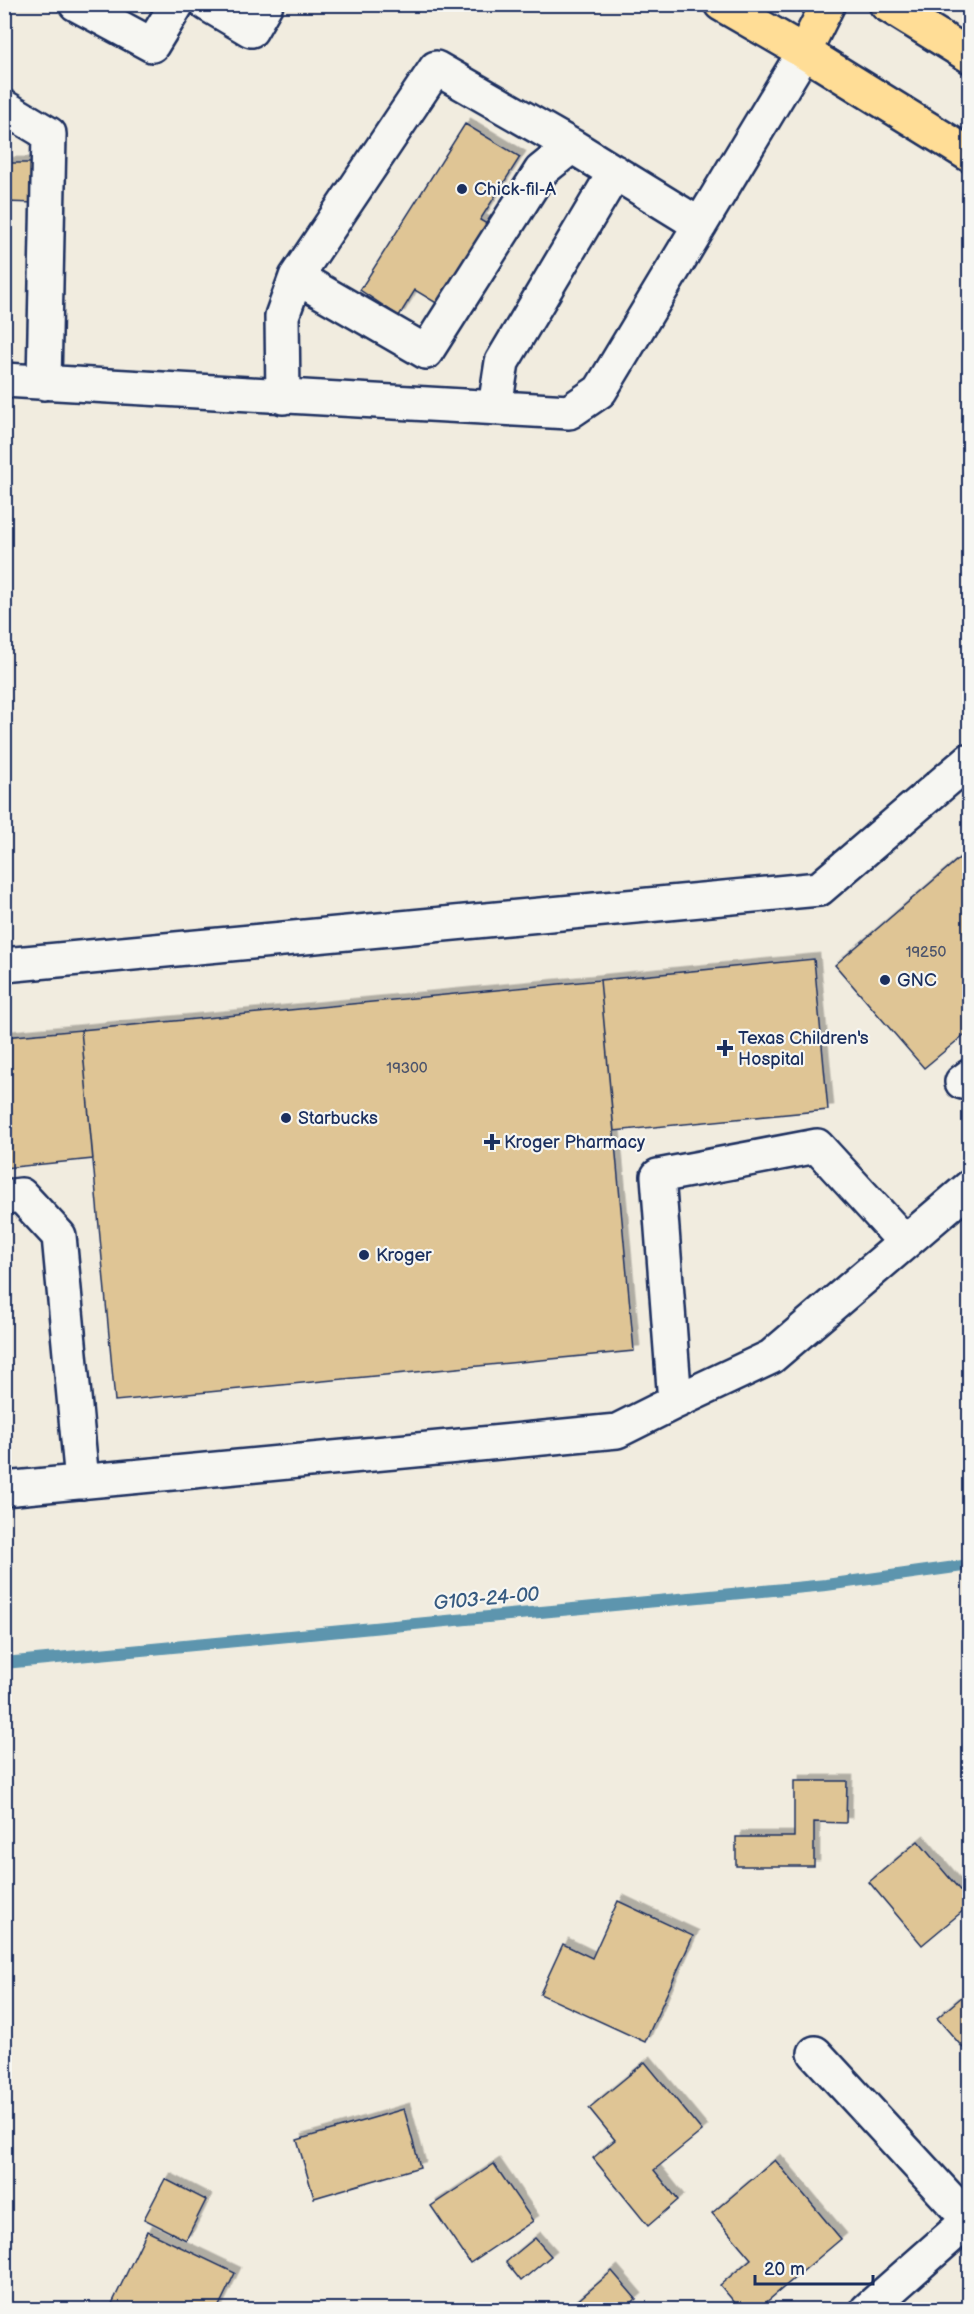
<svg xmlns="http://www.w3.org/2000/svg" width="974" height="2314" viewBox="0 0 974 2314" font-family="'Balsamiq Sans',sans-serif">
<defs>
<filter id="shadow"><feDropShadow dx="5.5" dy="-5.5" stdDeviation="0" flood-color="#0004"/></filter>
</defs>
<rect width="100%" height="100%" fill="#f1ecdf"/>
<filter id="ink" filterUnits="userSpaceOnUse"><feTurbulence type="fractalNoise" baseFrequency=".0167" numOctaves="2"/><feDisplacementMap in="SourceGraphic" scale="12" xChannelSelector="R" yChannelSelector="G"/><feConvolveMatrix kernelMatrix="1 2 1 2 8 2 1 2 1" color-interpolation-filters="sRGB"/></filter>
<g filter="url(#ink)">
<g fill="none" stroke-linecap="round" stroke-linejoin="round">
<path stroke="#5d95ae" stroke-width="12" d="M 4,1663 L 826,1585 L 970,1565"/>
</g>
<path fill="#dfc595" stroke="#1b2f5e" stroke-width="1.5" filter="url(#shadow)" d="M 465,124 L 520,157 L 480,220 L 487,224 L 438,304 L 415,290 L 399,316 L 360,290 Z
M 4,163 L 37,163 L 37,203 L 4,202 Z
M 970,849 L 970,1030 L 924,1068 L 835,965 Z
M 814,959 L 828,1110 L 614,1131 L 600,980 Z
M 600,980 L 634,1351 L 115,1401 L 81,1030 Z
M 81,1030 L 93,1159 L 4,1168 L 4,1037 Z
M 794,1781 L 847,1781 L 846,1823 L 814,1822 L 814,1866 L 736,1866 L 736,1837 L 794,1837 Z
M 918,1841 L 970,1902 L 970,1905 L 922,1945 L 869,1882 Z
M 618,1901 L 693,1936 L 645,2042 L 540,1994 L 563,1944 L 592,1958 Z
M 970,1990 L 970,2056 L 937,2018 Z
M 645,2062 L 702,2131 L 654,2170 L 678,2200 L 648,2226 L 593,2158 L 615,2140 L 589,2108 Z
M 404,2109 L 420,2167 L 314,2198 L 297,2140 Z
M 775,2160 L 841,2239 L 757,2310 L 741,2310 L 720,2285 L 751,2259 L 712,2213 Z
M 494,2164 L 533,2221 L 470,2263 L 431,2206 Z
M 165,2179 L 206,2200 L 186,2240 L 144,2219 Z
M 147,2231 L 235,2273 L 217,2310 L 109,2310 Z
M 535,2238 L 551,2256 L 521,2281 L 506,2262 Z
M 612,2271 L 636,2299 L 623,2310 L 567,2310 Z"/>
<g fill="none" stroke-linecap="round" stroke-linejoin="round">
<defs>
<path id="minor" d="M 76,4 L 152,45 L 177,4
M 207,4 L 251,30 L 266,4
M 4,107 L 49,134 L 44,383
M 296,277 L 426,352 L 541,171 L 572,146
M 4,380 L 569,412 L 600,391 L 804,52
M 283,397 L 282,316 L 296,277 L 436,68 L 572,146 L 700,225
M 495,407 L 502,362 L 615,172
M 4,965 L 819,889 L 970,760
M 962,1082 L 970,1076
M 4,1197 L 21,1195 L 59,1236 L 82,1482
M 905,1242 L 817,1146 L 658,1176 L 675,1402 L 771,1357 L 970,1187
M 4,1489 L 617,1431 L 675,1402
M 815,2053 L 969,2220
M 867,2310 L 970,2219"/>
<path id="major" d="M 721,4 L 804,52 L 970,155
M 886,4 L 970,56
M 804,52 L 828,4"/>
</defs>
<use href="#minor" stroke="#1b2f5e" stroke-width="38"/>
<use href="#major" stroke="#1b2f5e" stroke-width="38"/>
<use href="#minor" stroke="#f6f6f2" stroke-width="33"/>
<use href="#major" stroke="#ffdd96" stroke-width="33"/>
</g>
</g>
<g fill="#1b2f5e" stroke="#f6f6f2" stroke-width="2">
<circle cx="462" cy="189" r="6"/>
<circle cx="885" cy="980" r="6"/>
<path d="M722 1039h6v6h6v6h-6v6h-6v-6h-6v-6h6z"/>
<circle cx="286" cy="1118" r="6"/>
<path d="M489 1133h6v6h6v6h-6v6h-6v-6h-6v-6h6z"/>
<circle cx="364" cy="1255" r="6"/>
</g>
<g text-anchor="middle" stroke-width="4.5" stroke-linejoin="round" paint-order="stroke">
<g font-size="15" fill="#4c546c">
<text x="926" y="957">19250</text>
<text x="407" y="1073">19300</text>
</g>
<g font-size="18" fill="#1b2f5e" stroke="#f6f6f2" text-anchor="start">
<text x="474" y="195">Chick-fil-A</text>
<text x="897" y="986">GNC</text>
<text x="738" y="1044">Texas Children's<tspan x="738" dy="21">Hospital</tspan></text>
<text x="298" y="1124">Starbucks</text>
<text x="504" y="1148">Kroger Pharmacy</text>
<text x="376" y="1261">Kroger</text>
</g>
<g font-size="20" font-style="italic" fill="#365a80" stroke="#f6f6f2">
<text transform="translate(486 1598) rotate(-5)" y="7">G103-24-00</text>
</g>
</g>
<rect width="974" height="2314" fill="none" stroke="#f6f6f2" stroke-width="24"/>
<rect x="12" y="12" width="950" height="2290" fill="none" stroke="#1b2f5e" stroke-width="2" filter="url(#ink)"/>
<path d="M755 2275v9h118v-9" fill="none" stroke="#1b2f5e" stroke-width="3"/>
<text x="764" y="2275" font-size="18" fill="#1b2f5e" stroke="#f6f6f2" stroke-width="4.5" paint-order="stroke">20 m</text>
</svg>
